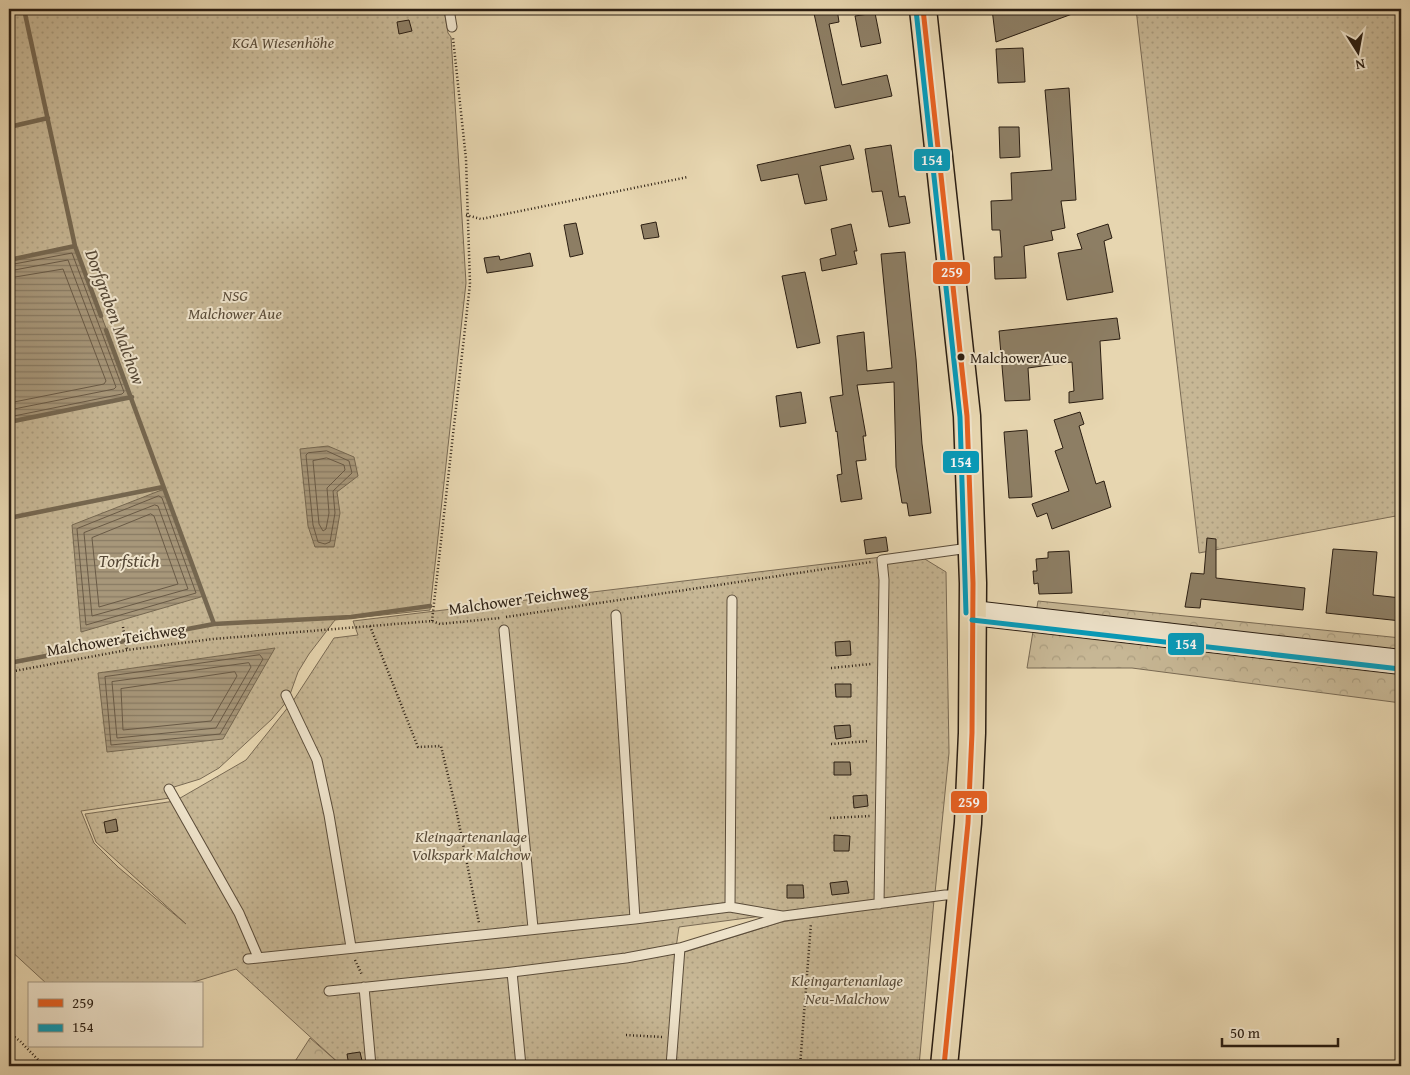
<svg xmlns="http://www.w3.org/2000/svg" width="1410" height="1075" viewBox="0 0 1410 1075" font-family="'Gentium Book Plus',serif">
<defs>
<pattern id="forest-crowns" width="20" height="18" patternUnits="userSpaceOnUse" patternTransform="scale(1.25)"><rect width="20" height="18" fill="#c7b795"/><path d="M2 6a3 3 0 1 1 6 0M12 15a3 3 0 1 1 6 0" fill="none" stroke="#ab9d7f"/></pattern>
<pattern id="park-dots" width="8" height="8" patternUnits="userSpaceOnUse" patternTransform="scale(1.25)"><rect width="8" height="8" fill="#c7b795"/><path d="M2 2h.1M6 6h.1" fill="none" stroke="#ab9d7f" stroke-width="1.8" stroke-linecap="round"/></pattern>
<pattern id="water-rules" width="6" height="5" patternUnits="userSpaceOnUse" patternTransform="scale(1.25)"><rect width="6" height="5" fill="#a7977a"/><path d="M0 2.5h6" fill="none" stroke="#887b63"/></pattern>
</defs>
<rect width="100%" height="100%" fill="#e7d6b0"/>
<filter id="stains"><feTurbulence type="fractalNoise" baseFrequency=".004" numOctaves="4"/><feColorMatrix values="0 0 0 0 .2 0 0 0 0 .09 0 0 0 0 .02 0 0 0 .5 -.17"/></filter>
<radialGradient id="worn" r=".72"><stop offset=".6" stop-color="#630" stop-opacity="0"/><stop offset="1" stop-color="#630" stop-opacity=".3"/></radialGradient>
<path fill="url(#forest-crowns)" stroke="#796a54" d="M 1038,601 L 1401,638 L 1401,703 L 1132,668 L 1027,668 Z
M 310,1038 L 342,1066 L 292,1066 Z"/>
<path fill="url(#park-dots)" stroke="#796a54" d="M 9,9 L 444,9 L 448,33 L 451,37 L 466,283 L 430,610 L 335,620 L 309,654 L 298,672 L 288,700 L 272,719 L 219,768 L 200,779 L 174,787 L 170,798 L 81,811 L 94,843 L 118,867 L 186,924 L 96,842 L 85,814 L 175,801 L 246,760 L 293,701 L 334,638 L 358,635 L 353,621 L 915,553 L 946,572 L 949,753 L 935,893 L 679,927 L 675,955 L 781,922 L 934,900 L 919,1066 L 342,1066 L 236,969 L 187,984 L 47,984 L 9,949 Z
M 1136,9 L 1401,9 L 1401,515 L 1199,553 Z"/>
<path fill="url(#water-rules)" stroke="#756750" d="M 75,246 L 132,397 L 9,422 L 9,260 Z
M 328,446 L 354,457 L 358,476 L 337,492 L 340,513 L 334,547 L 315,547 L 308,526 L 300,449 Z
M 164,489 L 204,596 L 81,632 L 72,525 Z
M 275,648 L 223,739 L 107,752 L 98,673 Z"/>
<g fill="none" stroke-linecap="round" stroke-linejoin="round">
<path stroke="#695a46" stroke-width="1" d="M 9,265 L 72,253 L 124,392 L 122,394 L 9,417
M 9,271 L 68,260 L 116,387 L 114,389 L 9,410
M 9,278 L 63,269 L 106,381 L 104,384 L 9,403
M 327,451 L 349,461 L 352,473 L 333,491 L 335,513 L 330,542 L 325,544 L 318,542 L 313,525 L 306,455 L 308,453 Z
M 327,458 L 344,465 L 345,470 L 327,488 L 329,513 L 326,529 L 323,531 L 319,524 L 313,461 Z
M 159,496 L 162,498 L 196,593 L 86,625 L 77,529 Z
M 155,505 L 158,506 L 188,589 L 92,616 L 84,533 Z
M 151,514 L 154,516 L 178,584 L 99,607 L 92,538 Z
M 260,655 L 263,659 L 220,734 L 111,745 L 105,677 Z
M 249,663 L 251,667 L 216,728 L 117,738 L 112,682 Z
M 235,672 L 237,676 L 211,721 L 123,730 L 121,689 Z"/>
<path stroke="#756750" stroke-width="4.5" d="M 24,9 L 75,246 L 101,316
M 9,127 L 48,118
M 9,260 L 75,246
M 106,330 L 214,624
M 9,422 L 132,397
M 9,518 L 163,487
M 9,663 L 214,624 L 351,617 L 430,606"/>
</g>
<path fill="#8d7e64" stroke="#2b1e12" d="M 813,9 L 837,9 L 839,22 L 829,24 L 842,85 L 887,75 L 892,96 L 835,108 Z
M 992,9 L 1083,9 L 1083,10 L 996,42 Z
M 875,13 L 881,43 L 861,47 L 855,16 Z
M 409,20 L 412,31 L 399,34 L 397,22 Z
M 1023,48 L 1025,82 L 998,83 L 996,49 Z
M 1069,88 L 1076,200 L 1061,201 L 1065,228 L 1051,231 L 1053,240 L 1024,246 L 1026,278 L 995,279 L 994,257 L 1002,257 L 1000,230 L 992,230 L 991,201 L 1012,200 L 1011,173 L 1052,170 L 1045,90 Z
M 999,127 L 1019,127 L 1020,157 L 1000,158 Z
M 850,145 L 854,159 L 820,166 L 827,200 L 805,204 L 798,174 L 761,181 L 757,165 Z
M 891,145 L 899,197 L 905,196 L 910,223 L 889,227 L 882,191 L 872,192 L 865,149 Z
M 656,222 L 659,237 L 644,239 L 641,225 Z
M 576,223 L 583,254 L 570,257 L 564,225 Z
M 851,224 L 857,251 L 854,251 L 857,264 L 822,271 L 820,259 L 836,255 L 831,229 Z
M 1108,224 L 1112,238 L 1104,241 L 1113,292 L 1067,300 L 1058,253 L 1082,249 L 1077,234 Z
M 905,252 L 916,359 L 922,444 L 931,513 L 909,516 L 907,503 L 902,503 L 896,467 L 894,382 L 857,385 L 866,436 L 863,436 L 866,460 L 856,461 L 862,499 L 841,502 L 837,475 L 842,474 L 837,431 L 836,432 L 830,397 L 843,395 L 837,336 L 864,332 L 867,371 L 892,368 L 881,254 Z
M 530,253 L 533,266 L 487,273 L 484,258 L 499,256 L 500,260 Z
M 805,272 L 820,343 L 797,348 L 782,276 Z
M 1117,318 L 1120,339 L 1100,341 L 1103,399 L 1069,403 L 1069,392 L 1074,391 L 1072,362 L 1028,368 L 1030,400 L 1005,401 L 999,331 Z
M 801,392 L 806,423 L 780,427 L 776,396 Z
M 1080,412 L 1084,424 L 1079,426 L 1096,484 L 1104,481 L 1111,507 L 1052,529 L 1047,513 L 1037,517 L 1032,504 L 1069,491 L 1055,451 L 1063,448 L 1054,420 Z
M 1027,430 L 1032,497 L 1009,498 L 1004,432 Z
M 886,537 L 888,551 L 866,554 L 864,540 Z
M 1207,538 L 1216,539 L 1216,578 L 1305,588 L 1303,610 L 1201,599 L 1200,608 L 1185,607 L 1191,573 L 1204,574 Z
M 1333,549 L 1377,552 L 1373,595 L 1401,598 L 1401,621 L 1326,613 Z
M 1069,551 L 1072,593 L 1039,594 L 1038,583 L 1034,584 L 1033,571 L 1037,571 L 1036,559 L 1048,558 L 1048,552 Z
M 850,641 L 851,655 L 836,656 L 835,642 Z
M 835,684 L 851,684 L 851,697 L 836,697 Z
M 850,725 L 851,737 L 836,739 L 834,726 Z
M 834,762 L 850,762 L 851,775 L 834,775 Z
M 867,795 L 868,806 L 854,808 L 853,796 Z
M 116,819 L 118,831 L 106,833 L 104,822 Z
M 834,835 L 850,836 L 849,851 L 834,851 Z
M 847,881 L 849,893 L 832,895 L 830,883 Z
M 787,885 L 803,885 L 804,898 L 787,898 Z
M 360,1052 L 363,1065 L 349,1066 L 347,1054 Z"/>
<g fill="none" stroke-linecap="round" stroke-linejoin="round">
<defs>
<path id="lane" d="M 449,9 L 452,27
M 616,615 L 635,919
M 504,630 L 533,928
M 286,695 L 317,760 L 329,815 L 351,947
M 169,789 L 239,913 L 258,957
M 879,904 L 884,580 L 882,560 L 969,548
M 730,907 L 732,600
M 248,959 L 635,919 L 730,907 L 782,916
M 512,972 L 521,1066
M 364,987 L 371,1066
M 329,991 L 512,972 L 626,958 L 680,948 L 784,916 L 945,895 L 958,895
M 671,1066 L 680,948"/>
<path id="secondary" d="M 973,613 L 1401,662"/>
<path id="primary" d="M 923,9 L 967,416 L 973,583 L 972,733 L 968,823 L 944,1066"/>
</defs>
<use href="#lane" stroke="#5a4c3a" stroke-width="11"/>
<use href="#secondary" stroke="#2b1e12" stroke-width="26"/>
<use href="#primary" stroke="#2b1e12" stroke-width="29"/>
<path stroke="#2b1e12" stroke-width="2.5" stroke-dasharray="1 2.5" stroke-linecap="butt" d="M 466,215 L 481,219 L 688,177
M 506,617 L 871,562
M 432,621 L 470,284 L 466,159 L 453,38
M 370,626 L 418,747 L 441,746 L 456,809 L 479,923
M 123,627 L 127,650
M 831,668 L 871,664
M 9,672 L 127,650 L 213,639 L 432,621 L 440,624 L 500,618
M 831,744 L 869,741
M 830,818 L 870,816
M 355,960 L 362,975
M 9,1033 L 20,1041 L 44,1066
M 626,1035 L 662,1037
M 800,1066 L 811,923"/>
<use href="#lane" stroke="#efe4cc" stroke-width="9"/>
<use href="#secondary" stroke="#efe4cc" stroke-width="24"/>
<use href="#primary" stroke="#e7d6b0" stroke-width="26"/>
<defs>
<path id="bus-1" d="M 923,9 L 967,416 L 973,583 L 972,733 L 968,823 L 944,1066"/>
<path id="bus-2" d="M 916,10 L 960,417 L 966,613
M 972,620 L 1400,669"/>
</defs>
<use href="#bus-1" stroke="#efe4cc" stroke-width="9"/>
<use href="#bus-2" stroke="#efe4cc" stroke-width="9"/>
<use href="#bus-1" stroke="#e86121" stroke-width="5"/>
<use href="#bus-2" stroke="#049bbb" stroke-width="5"/>
</g>
<circle fill="#2b1e12" stroke="#efe4cc" stroke-width="2" cx="961" cy="357" r="4.5"/>
<g text-anchor="middle" stroke-width="4" stroke-linejoin="round" paint-order="stroke">
<g font-size="15" fill="#2b1e12" stroke="#efe4cc" text-anchor="start">
<text x="970" y="363">Malchower Aue</text>
</g>
<g font-size="16" font-style="italic" fill="#5a4c39" stroke="#efe4cc">
<text x="283" y="48">KGA Wiesenhöhe</text>
<text x="235" y="301">NSG<tspan x="235" dy="18">Malchower Aue</tspan></text>
<text x="471" y="842">Kleingartenanlage<tspan x="471" dy="18">Volkspark Malchow</tspan></text>
<text x="847" y="986">Kleingartenanlage<tspan x="847" dy="18">Neu-Malchow</tspan></text>
</g>
<g font-size="16" fill="#2b1e12" stroke="#efe4cc">
<text transform="translate(518 599) rotate(-8)" y="6">Malchower Teichweg</text>
<text transform="translate(116 639) rotate(-9)" y="6">Malchower Teichweg</text>
</g>
<g font-size="18" font-style="italic" fill="#564836" stroke="#efe4cc">
<text transform="translate(115 317) rotate(70)" y="6">Dorfgraben Malchow</text>
<text x="129" y="567">Torfstich</text>
</g>
</g>
<g stroke="#efe4cc" stroke-width="2">
<rect x="913" y="148" width="38" height="24" rx="5" fill="#049bbb"/>
<rect x="932" y="261" width="39" height="24" rx="5" fill="#e86121"/>
<rect x="942" y="450" width="38" height="24" rx="5" fill="#049bbb"/>
<rect x="1167" y="632" width="38" height="24" rx="5" fill="#049bbb"/>
<rect x="950" y="790" width="38" height="24" rx="5" fill="#e86121"/>
</g>
<g font-size="14" text-anchor="middle" font-weight="bold" fill="#fff">
<text x="932" y="165">154</text>
<text x="952" y="277">259</text>
<text x="961" y="467">154</text>
<text x="1186" y="649">154</text>
<text x="969" y="807">259</text>
</g>
<rect width="1410" height="1075" fill="none" stroke="#e7d6b0" stroke-width="30"/>
<rect x="10" y="10" width="1390" height="1055" fill="none" stroke="#2b1e12" stroke-width="2.5"/>
<rect x="15" y="15" width="1380" height="1045" fill="none" stroke="#2b1e12"/>
<rect x="28" y="982" width="175" height="65" fill="#efe4cc" stroke="#a19582"/>
<rect x="38" y="999" width="25" height="8" fill="#e86121" stroke="#a19582"/>
<text x="72" y="1008" font-size="15" fill="#2b1e12">259</text>
<rect x="38" y="1024" width="25" height="8" fill="#049bbb" stroke="#a19582"/>
<text x="72" y="1032" font-size="15" fill="#2b1e12">154</text>
<g transform="translate(1358 52) rotate(169)" stroke="#efe4cc" stroke-width="4" paint-order="stroke">
<path d="M0-4L9 19L0 12L-9 19Z" fill="#2b1e12"/>
<text y="-8" font-size="14" font-weight="bold" text-anchor="middle" fill="#2b1e12">N</text>
</g>
<path d="M1222 1038v8h116v-8" fill="none" stroke="#2b1e12" stroke-width="2.5"/>
<text x="1230" y="1038" font-size="15" fill="#2b1e12" stroke="#efe4cc" stroke-width="4" paint-order="stroke">50 m</text>
<rect width="100%" height="100%" filter="url(#stains)"/>
<rect width="100%" height="100%" fill="url(#worn)"/>
</svg>
